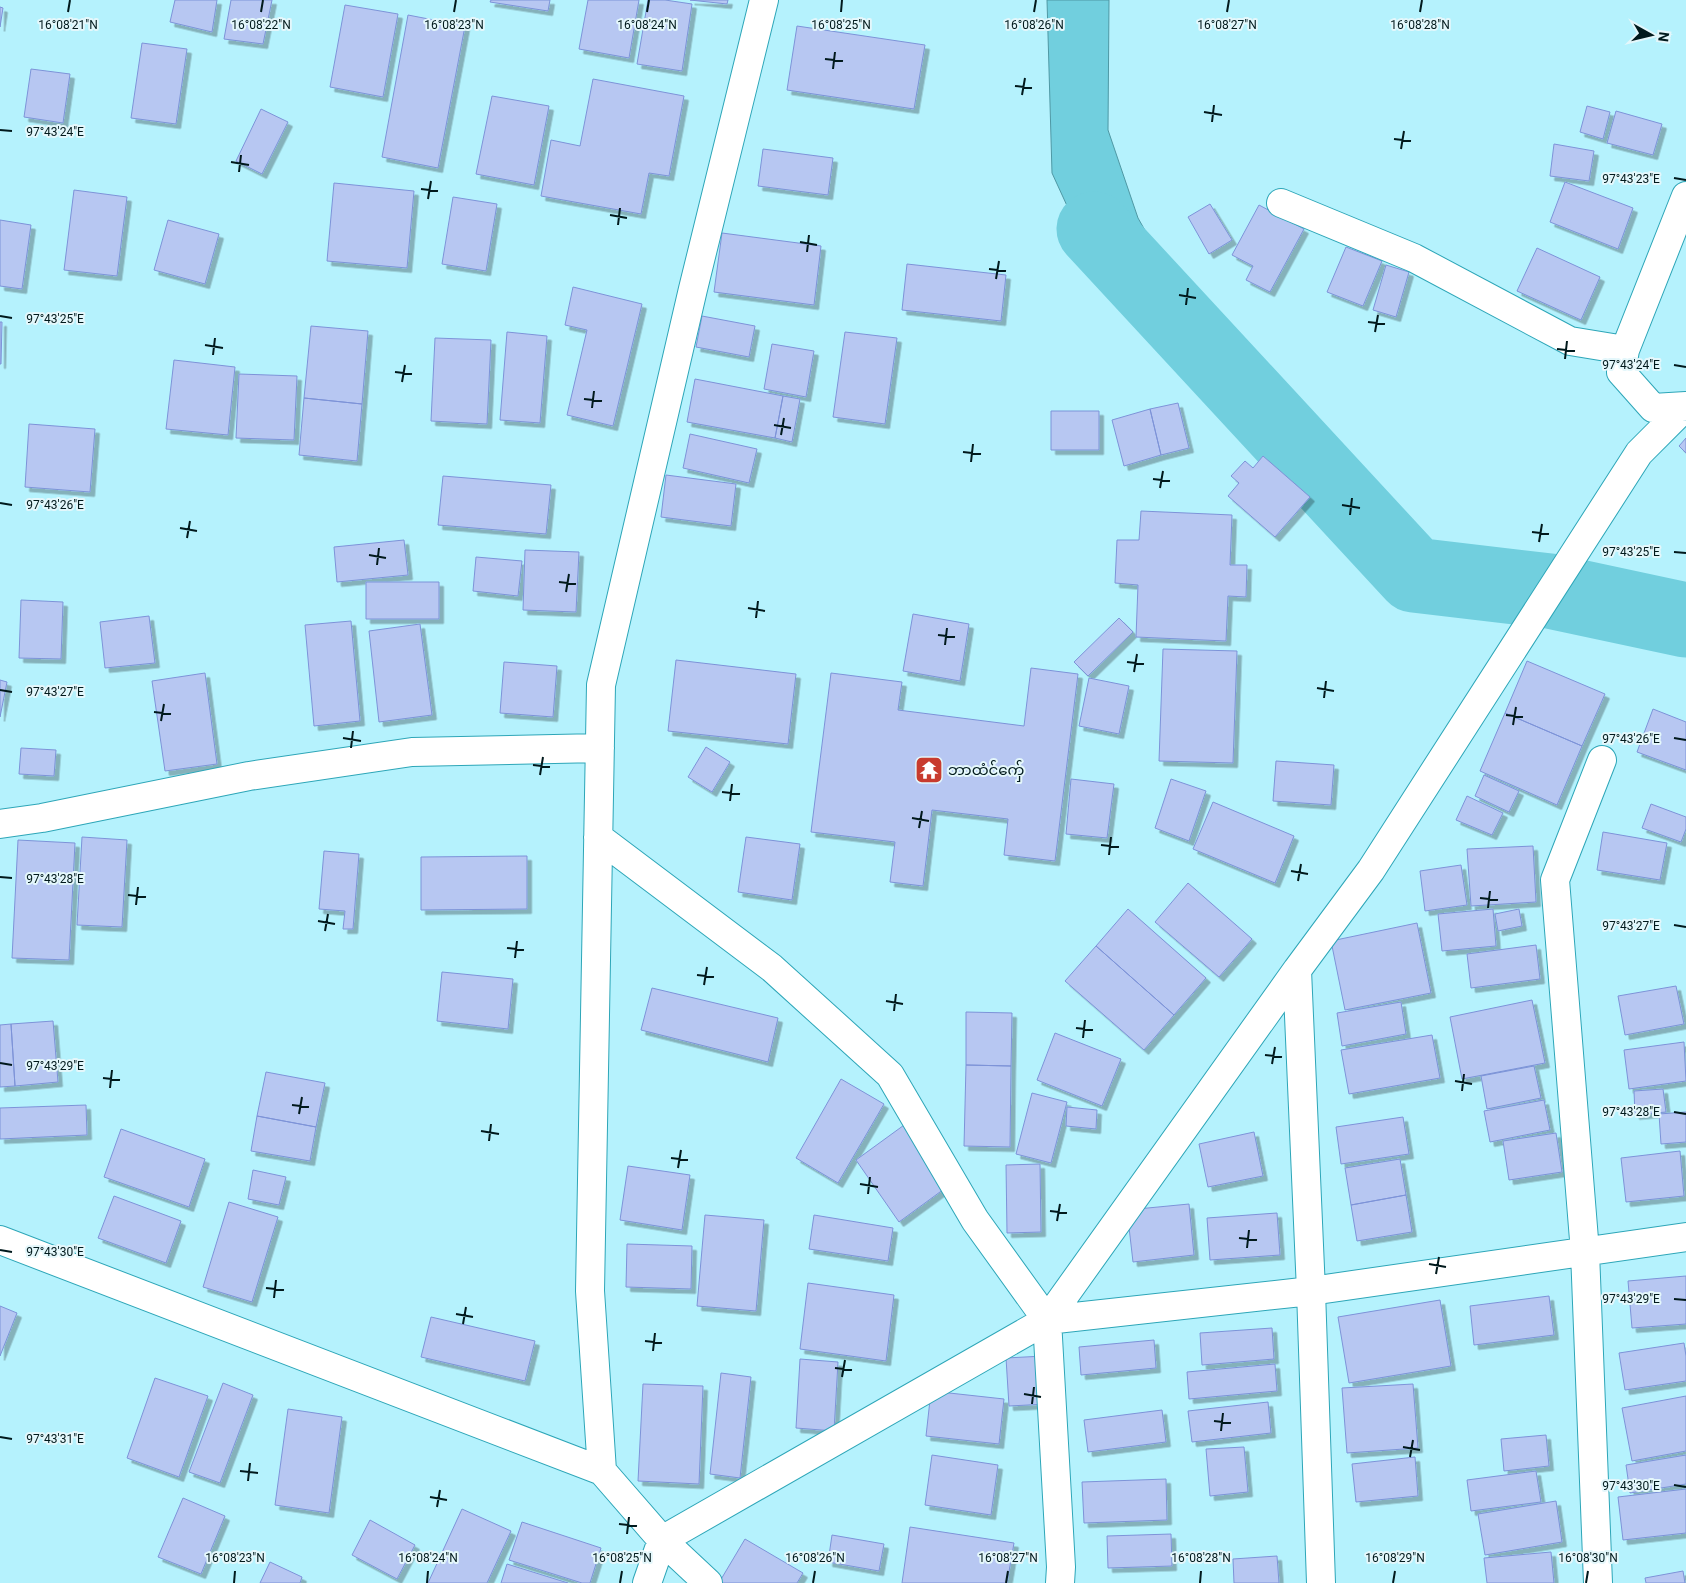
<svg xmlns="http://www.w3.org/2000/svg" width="1686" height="1583" viewBox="0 0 1686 1583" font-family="Roboto,'Noto Sans Myanmar',sans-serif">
<defs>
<filter id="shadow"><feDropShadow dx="4.5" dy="4.5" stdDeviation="0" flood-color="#0004"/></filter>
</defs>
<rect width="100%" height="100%" fill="#b5f2fd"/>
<path fill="#71cfde" stroke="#4f98a4" d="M 1047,0 L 1109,0 L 1108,130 L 1138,218 L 1176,285 L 1154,321 L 1085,245 L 1052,173 Z"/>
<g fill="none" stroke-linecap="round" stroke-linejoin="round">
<path stroke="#71cfde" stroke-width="75" d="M 1094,229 L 1414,575 L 1550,591 L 1686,620"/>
</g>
<path fill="#b7c7f2" stroke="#7d93d8" filter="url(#shadow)" d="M 175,0 L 217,0 L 212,32 L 170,22 Z
M 231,0 L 272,0 L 263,44 L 224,39 Z
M 491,0 L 550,0 L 548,11 L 490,2 Z
M 588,0 L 639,0 L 629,58 L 579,49 Z
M 648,0 L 665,0 L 692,4 L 682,71 L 637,64 Z
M 690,0 L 728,0 L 727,4 Z
M 345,5 L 398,14 L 383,97 L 330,87 Z
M 0,7 L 3,8 L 0,27 Z
M 408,15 L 465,26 L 438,168 L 382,157 Z
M 797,26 L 925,45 L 914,109 L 787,90 Z
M 142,43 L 187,49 L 176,124 L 131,118 Z
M 31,69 L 70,74 L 63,123 L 24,117 Z
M 593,79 L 684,96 L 669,176 L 649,173 L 641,214 L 541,196 L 551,140 L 580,146 Z
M 492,96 L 549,106 L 534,185 L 476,174 Z
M 1587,106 L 1610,112 L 1603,139 L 1580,132 Z
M 261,109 L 288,122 L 262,174 L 236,161 Z
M 1616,111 L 1662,124 L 1653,155 L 1607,143 Z
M 1554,144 L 1594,151 L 1589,181 L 1550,176 Z
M 763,149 L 833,158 L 828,195 L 758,186 Z
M 1565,182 L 1633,208 L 1618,249 L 1550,222 Z
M 334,183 L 414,191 L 407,268 L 327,261 Z
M 74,190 L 127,197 L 117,276 L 64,270 Z
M 453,197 L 497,204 L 486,271 L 442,264 Z
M 1210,204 L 1232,240 L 1209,254 L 1188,217 Z
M 1259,205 L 1304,229 L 1270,292 L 1246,280 L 1253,266 L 1232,255 Z
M 0,220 L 31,225 L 22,289 L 0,286 Z
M 168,220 L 219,234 L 205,284 L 154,270 Z
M 722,233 L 821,246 L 814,305 L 714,292 Z
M 1346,247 L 1382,261 L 1363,306 L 1327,292 Z
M 1537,248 L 1600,277 L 1581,320 L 1517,291 Z
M 907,264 L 1006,275 L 1001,321 L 902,310 Z
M 1386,265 L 1409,272 L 1396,317 L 1373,310 Z
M 573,287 L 642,304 L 613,426 L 567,415 L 587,330 L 565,325 Z
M 702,316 L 755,326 L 749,357 L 696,347 Z
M 0,322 L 2,322 L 1,364 L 0,364 Z
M 311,326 L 368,331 L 362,404 L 304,398 Z
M 507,332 L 547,336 L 540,423 L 500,420 Z
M 845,332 L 897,338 L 885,424 L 833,417 Z
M 435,338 L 491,340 L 487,424 L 431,421 Z
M 772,344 L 814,351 L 806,397 L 764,389 Z
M 174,360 L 235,367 L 228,435 L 166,429 Z
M 239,374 L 297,376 L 294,440 L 236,438 Z
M 695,379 L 783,396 L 775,438 L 687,422 Z
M 783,396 L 800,399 L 792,442 L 775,438 Z
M 304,398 L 362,404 L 357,461 L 299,455 Z
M 1178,403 L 1189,448 L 1161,455 L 1150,409 Z
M 1150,409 L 1161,455 L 1124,466 L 1112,420 Z
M 1051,411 L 1099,411 L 1099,450 L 1051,450 Z
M 29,424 L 95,429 L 90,492 L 25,487 Z
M 690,434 L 757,449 L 749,483 L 683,468 Z
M 1686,438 L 1686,453 L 1679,446 Z
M 1263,456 L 1310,497 L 1275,537 L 1228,496 L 1239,483 L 1231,476 L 1245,461 L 1253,468 Z
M 666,475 L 736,484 L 731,526 L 661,517 Z
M 443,476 L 551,485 L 546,534 L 438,525 Z
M 1141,511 L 1232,515 L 1230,565 L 1247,565 L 1246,597 L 1228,596 L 1226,641 L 1136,637 L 1138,585 L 1115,583 L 1117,540 L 1139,540 Z
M 404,540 L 408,575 L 337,582 L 334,547 Z
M 525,550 L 579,552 L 576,612 L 523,610 Z
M 476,557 L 522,561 L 518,596 L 473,591 Z
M 366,582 L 439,582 L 439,619 L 366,619 Z
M 21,600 L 63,602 L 61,659 L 19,658 Z
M 913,614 L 969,624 L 960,681 L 903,671 Z
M 149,616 L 155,663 L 105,668 L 100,622 Z
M 1119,618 L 1133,632 L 1088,676 L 1074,662 Z
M 351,621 L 360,721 L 314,726 L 305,625 Z
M 420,624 L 432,715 L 379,722 L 369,631 Z
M 1163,649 L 1237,651 L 1233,763 L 1159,761 Z
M 676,660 L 796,674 L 788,744 L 668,731 Z
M 1527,661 L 1605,694 L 1582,746 L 1505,713 Z
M 504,662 L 557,666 L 553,717 L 500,713 Z
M 1031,668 L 1078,674 L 1055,861 L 1004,855 L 1008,819 L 932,810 L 923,886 L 890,882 L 895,842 L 811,832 L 831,673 L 902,682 L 898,710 L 1024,726 Z
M 205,673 L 217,764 L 165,771 L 152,681 Z
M 1089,678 L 1129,686 L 1119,734 L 1079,726 Z
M 0,680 L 7,682 L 0,717 Z
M 1653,709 L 1686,722 L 1686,770 L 1637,752 Z
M 1505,713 L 1582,746 L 1557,805 L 1480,771 Z
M 706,747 L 730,762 L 712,792 L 688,777 Z
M 21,748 L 56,750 L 54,776 L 19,774 Z
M 1276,761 L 1334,765 L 1331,805 L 1273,801 Z
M 1484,775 L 1519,791 L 1509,812 L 1475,796 Z
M 1071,779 L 1114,784 L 1107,838 L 1066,834 Z
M 1171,779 L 1206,791 L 1189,841 L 1155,828 Z
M 1467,796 L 1503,813 L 1492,835 L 1456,820 Z
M 1213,802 L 1294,836 L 1275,883 L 1193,849 Z
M 1651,804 L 1686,817 L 1686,829 L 1681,842 L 1642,828 Z
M 1603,832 L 1667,843 L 1660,880 L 1597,870 Z
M 82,837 L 127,840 L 122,927 L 77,925 Z
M 746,837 L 800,844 L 792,900 L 738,892 Z
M 18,840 L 75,843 L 69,960 L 12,958 Z
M 1533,846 L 1536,902 L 1471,906 L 1467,849 Z
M 324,851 L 359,854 L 353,929 L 343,929 L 345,911 L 319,909 Z
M 527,856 L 527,909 L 421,910 L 421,857 Z
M 1461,865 L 1467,905 L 1425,911 L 1420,871 Z
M 1188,883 L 1252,939 L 1219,977 L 1155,922 Z
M 1128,909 L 1206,978 L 1174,1015 L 1096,946 Z
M 1493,909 L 1496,946 L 1442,951 L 1438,914 Z
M 1519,909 L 1522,926 L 1498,931 L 1495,914 Z
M 1417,923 L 1431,993 L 1345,1010 L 1331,941 Z
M 1536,945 L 1540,979 L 1471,988 L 1467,954 Z
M 1096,946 L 1174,1015 L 1144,1050 L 1065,981 Z
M 442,972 L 513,979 L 508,1029 L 437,1021 Z
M 1676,986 L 1684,1024 L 1625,1035 L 1618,996 Z
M 652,988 L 778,1018 L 768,1062 L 641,1030 Z
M 1532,1000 L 1545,1063 L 1462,1079 L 1450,1017 Z
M 1401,1002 L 1406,1034 L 1342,1046 L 1337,1013 Z
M 966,1012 L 1012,1013 L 1011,1066 L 966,1065 Z
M 53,1021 L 58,1082 L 15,1086 L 11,1024 Z
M 11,1024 L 15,1086 L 0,1087 L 0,1025 Z
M 1055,1033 L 1121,1059 L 1102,1106 L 1037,1080 Z
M 1432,1035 L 1440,1078 L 1349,1094 L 1341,1050 Z
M 1684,1042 L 1686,1081 L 1629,1089 L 1624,1050 Z
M 966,1065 L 1011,1066 L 1010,1147 L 964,1146 Z
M 1534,1066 L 1541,1098 L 1487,1109 L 1481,1076 Z
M 266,1072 L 325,1083 L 316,1127 L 257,1116 Z
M 841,1079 L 884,1104 L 838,1183 L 796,1158 Z
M 1663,1089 L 1666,1112 L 1635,1115 L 1634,1091 Z
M 1032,1093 L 1067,1102 L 1051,1163 L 1016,1154 Z
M 1544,1100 L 1550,1130 L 1490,1142 L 1484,1111 Z
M 86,1105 L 87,1135 L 0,1139 L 0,1108 Z
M 1067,1107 L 1097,1110 L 1096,1129 L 1066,1126 Z
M 1686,1112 L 1686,1142 L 1661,1144 L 1659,1114 Z
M 257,1116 L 316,1127 L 310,1161 L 251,1151 Z
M 1403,1117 L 1409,1154 L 1341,1164 L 1336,1127 Z
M 911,1120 L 955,1181 L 899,1222 L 856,1160 Z
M 121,1129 L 205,1159 L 189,1207 L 104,1177 Z
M 1254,1132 L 1263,1176 L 1208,1187 L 1199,1144 Z
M 1556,1133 L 1562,1172 L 1509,1180 L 1503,1141 Z
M 1680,1151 L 1684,1196 L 1626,1202 L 1621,1158 Z
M 1400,1159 L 1406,1195 L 1351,1205 L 1345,1168 Z
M 1040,1164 L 1041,1232 L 1007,1233 L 1006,1165 Z
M 628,1166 L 690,1175 L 682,1230 L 620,1220 Z
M 253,1170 L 286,1177 L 279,1205 L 248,1199 Z
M 1406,1195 L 1412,1232 L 1357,1241 L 1351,1205 Z
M 114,1196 L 181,1221 L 166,1263 L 98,1238 Z
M 229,1202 L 278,1217 L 252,1302 L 203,1287 Z
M 1189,1204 L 1194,1255 L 1133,1262 L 1127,1210 Z
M 1277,1213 L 1280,1255 L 1210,1260 L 1207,1218 Z
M 705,1215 L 764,1220 L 756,1311 L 697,1306 Z
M 814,1215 L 893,1228 L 888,1261 L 809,1249 Z
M 627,1244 L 692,1246 L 691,1289 L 626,1287 Z
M 1686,1276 L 1686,1324 L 1632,1328 L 1628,1281 Z
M 808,1283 L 894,1295 L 886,1361 L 800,1349 Z
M 1549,1296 L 1554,1335 L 1474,1345 L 1470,1306 Z
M 1440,1300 L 1451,1366 L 1349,1383 L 1338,1317 Z
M 0,1306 L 17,1313 L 0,1356 Z
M 431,1317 L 535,1341 L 525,1381 L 421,1357 Z
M 1272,1328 L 1274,1359 L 1202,1365 L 1200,1333 Z
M 1154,1340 L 1156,1368 L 1081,1375 L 1079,1347 Z
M 1684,1343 L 1686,1356 L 1686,1381 L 1625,1390 L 1619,1353 Z
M 1044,1356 L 1047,1404 L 1009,1406 L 1006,1358 Z
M 800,1359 L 838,1362 L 834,1431 L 796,1428 Z
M 1275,1364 L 1277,1391 L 1189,1399 L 1187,1372 Z
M 721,1373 L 751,1377 L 740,1478 L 710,1474 Z
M 155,1378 L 208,1396 L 179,1477 L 127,1458 Z
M 223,1383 L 253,1395 L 220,1483 L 189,1472 Z
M 643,1384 L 703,1386 L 699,1484 L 638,1481 Z
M 1413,1384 L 1418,1448 L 1347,1453 L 1342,1388 Z
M 931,1391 L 1004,1399 L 999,1444 L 926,1436 Z
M 1686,1396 L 1686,1451 L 1632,1461 L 1622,1408 Z
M 1268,1402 L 1271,1433 L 1192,1442 L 1188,1411 Z
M 288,1409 L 342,1417 L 329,1513 L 275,1505 Z
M 1162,1410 L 1166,1442 L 1088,1452 L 1084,1420 Z
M 1546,1435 L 1549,1466 L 1504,1471 L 1501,1439 Z
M 1244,1447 L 1248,1492 L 1210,1496 L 1206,1449 Z
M 932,1455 L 998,1465 L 991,1515 L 925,1505 Z
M 1686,1455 L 1686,1484 L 1630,1493 L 1626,1465 Z
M 1415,1457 L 1418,1496 L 1356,1502 L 1352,1464 Z
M 1536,1471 L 1541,1502 L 1471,1511 L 1467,1480 Z
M 1166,1479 L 1167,1520 L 1084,1523 L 1082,1482 Z
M 1686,1489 L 1686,1533 L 1623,1540 L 1618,1497 Z
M 183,1498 L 225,1516 L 201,1574 L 158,1557 Z
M 1556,1501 L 1562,1542 L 1485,1555 L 1478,1514 Z
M 462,1509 L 511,1531 L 487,1583 L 428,1583 Z
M 370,1520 L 415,1545 L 397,1579 L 352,1555 Z
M 522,1522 L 601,1548 L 590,1583 L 582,1583 L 509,1560 Z
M 910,1527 L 1014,1543 L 1007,1583 L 902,1583 Z
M 1171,1534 L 1172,1566 L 1108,1568 L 1107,1536 Z
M 832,1535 L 884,1544 L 879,1571 L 828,1562 Z
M 745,1539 L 803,1573 L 797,1583 L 723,1583 L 720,1581 Z
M 1551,1552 L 1554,1583 L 1487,1583 L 1484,1558 Z
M 1277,1556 L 1279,1583 L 1234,1583 L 1233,1559 Z
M 270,1562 L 302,1577 L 300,1583 L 260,1583 Z
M 507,1564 L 568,1583 L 501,1583 Z
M 1683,1571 L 1685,1583 L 1646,1583 L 1645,1578 Z"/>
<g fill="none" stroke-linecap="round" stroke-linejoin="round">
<defs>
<path id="minor" d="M 1281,203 L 1414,258 L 1570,341 L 1625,350
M 1686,406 L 1653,408 L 1621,372 L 1625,350 L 1686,196
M 0,824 L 42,818 L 249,776 L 412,752 L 600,748
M 598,837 L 772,968 L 890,1075 L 975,1220 L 1047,1320 L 1061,1567 L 1060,1583
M 0,1240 L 602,1471 L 662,1540 L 708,1583
M 1047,1320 L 1297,970
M 602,1471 L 590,1291 L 601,685 L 693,289 L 764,0
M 647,1583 L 662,1540 L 1047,1320 L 1311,1291 L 1686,1237
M 1321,1583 L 1311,1291 L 1297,970 L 1371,870 L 1639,453 L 1686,406
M 1598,1583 L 1585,1252 L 1555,880 L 1602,760"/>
</defs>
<use href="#minor" stroke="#2da6b8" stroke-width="30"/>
<use href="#minor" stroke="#fff" stroke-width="28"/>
</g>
<path fill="none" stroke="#01191c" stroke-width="2" d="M 68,12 L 70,0M 261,12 L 263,0M 454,12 L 456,0M 647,12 L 649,0M 841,12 L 842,0M 1034,12 L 1036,0M 1227,12 L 1229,0M 1420,12 L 1422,0M 825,59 L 843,61M 833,69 L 835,52M 1015,86 L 1032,88M 1022,95 L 1025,78M 1204,112 L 1222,115M 1212,122 L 1214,105M 0,130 L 12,131M 1394,139 L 1411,141M 1401,149 L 1404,131M 231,162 L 249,165M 239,172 L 241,155M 1674,178 L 1686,180M 421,189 L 438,191M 428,199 L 431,181M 610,215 L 627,218M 618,225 L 620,208M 800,242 L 817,245M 807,252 L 809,235M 989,269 L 1006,271M 996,279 L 999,261M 1179,295 L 1196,298M 1186,305 L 1188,288M 0,316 L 12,318M 1368,322 L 1385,324M 1375,332 L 1378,315M 205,345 L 223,348M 1557,349 L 1575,351M 213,355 L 215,338M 1565,359 L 1567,341M 1674,365 L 1686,367M 395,372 L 412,374M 402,382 L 405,365M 584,399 L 602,401M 592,408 L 594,391M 774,425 L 791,428M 781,435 L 784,418M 963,452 L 981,454M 971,462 L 973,444M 1153,479 L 1170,481M 1160,488 L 1163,471M 0,503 L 12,505M 1342,505 L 1360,508M 1350,515 L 1352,498M 180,528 L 197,531M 1532,532 L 1549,534M 187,538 L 190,521M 1539,542 L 1542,524M 1674,552 L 1686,553M 369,555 L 386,558M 377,565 L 379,548M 559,582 L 576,584M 566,592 L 569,574M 748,608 L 765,611M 756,618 L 758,601M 938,635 L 955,637M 945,645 L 947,628M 1127,662 L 1144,664M 1134,672 L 1137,654M 1317,688 L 1334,691M 0,690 L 12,692M 1324,698 L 1326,681M 154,712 L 171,714M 1506,715 L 1523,717M 161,721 L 164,704M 1513,725 L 1516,707M 343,738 L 361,741M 1674,738 L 1686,740M 351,748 L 353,731M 533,765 L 550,767M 540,775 L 543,757M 722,792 L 740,794M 730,801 L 732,784M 912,818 L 929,821M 919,828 L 922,811M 1101,845 L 1119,847M 1109,855 L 1111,837M 1291,871 L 1308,874M 0,877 L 12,878M 1298,881 L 1301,864M 128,895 L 146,897M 1480,898 L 1498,900M 136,905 L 138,887M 1488,908 L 1490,891M 318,921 L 335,924M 1674,925 L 1686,927M 325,931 L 328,914M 507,948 L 524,950M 515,958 L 517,941M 697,975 L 714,977M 704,985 L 707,967M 886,1001 L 903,1004M 894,1011 L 896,994M 1076,1028 L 1093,1030M 1083,1038 L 1085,1020M 1265,1055 L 1282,1057M 0,1063 L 12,1065M 1272,1064 L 1275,1047M 103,1078 L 120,1080M 1455,1081 L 1472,1084M 110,1088 L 112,1070M 1462,1091 L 1464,1074M 292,1105 L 309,1107M 1674,1112 L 1686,1114M 299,1114 L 302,1097M 481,1131 L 499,1134M 489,1141 L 491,1124M 671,1158 L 688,1160M 678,1168 L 681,1150M 860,1184 L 878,1187M 868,1194 L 870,1177M 1050,1211 L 1067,1213M 1057,1221 L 1060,1204M 1239,1238 L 1257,1240M 1247,1248 L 1249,1230M 0,1250 L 12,1252M 1429,1264 L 1446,1267M 1436,1274 L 1439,1257M 266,1288 L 284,1290M 274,1298 L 276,1280M 1674,1299 L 1686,1300M 456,1314 L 473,1317M 463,1324 L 466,1307M 645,1341 L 662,1343M 653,1351 L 655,1333M 835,1368 L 852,1370M 842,1377 L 845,1360M 1024,1394 L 1041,1397M 1032,1404 L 1034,1387M 1214,1421 L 1231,1423M 1221,1431 L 1223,1413M 0,1437 L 12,1439M 1403,1447 L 1420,1450M 1410,1457 L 1413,1440M 240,1471 L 258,1473M 248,1481 L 250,1463M 1674,1485 L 1686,1487M 430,1497 L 447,1500M 437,1507 L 440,1490M 619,1524 L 637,1526M 627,1534 L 629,1517M 234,1583 L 235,1571M 427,1583 L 428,1571M 620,1583 L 622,1571M 813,1583 L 815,1571M 1006,1583 L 1008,1571M 1200,1583 L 1201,1571M 1393,1583 L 1395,1571M 1586,1583 L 1588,1571"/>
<defs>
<symbol id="temple-square" viewBox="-11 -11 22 22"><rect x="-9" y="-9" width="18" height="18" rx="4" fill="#c83b2e" stroke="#e4f7fb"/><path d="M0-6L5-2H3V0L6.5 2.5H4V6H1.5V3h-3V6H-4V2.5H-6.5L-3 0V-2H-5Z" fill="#fff"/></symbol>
</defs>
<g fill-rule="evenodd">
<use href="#temple-square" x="913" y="754" width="32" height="32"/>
</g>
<g text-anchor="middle" stroke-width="4" stroke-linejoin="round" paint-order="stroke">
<g font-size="15" fill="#01191c" stroke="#e4f7fb" text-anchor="start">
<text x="948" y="775">ဘာထံင်ကှ်ေ</text>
</g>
</g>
<g font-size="12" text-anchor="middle" fill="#01191c" stroke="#e4f7fb" stroke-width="4" stroke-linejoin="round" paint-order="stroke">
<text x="68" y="29">16°08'21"N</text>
<text x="261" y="29">16°08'22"N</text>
<text x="454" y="29">16°08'23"N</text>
<text x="647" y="29">16°08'24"N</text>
<text x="841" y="29">16°08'25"N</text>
<text x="1034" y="29">16°08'26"N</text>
<text x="1227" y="29">16°08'27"N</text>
<text x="1420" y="29">16°08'28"N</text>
<text x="55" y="136">97°43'24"E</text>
<text x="1631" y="183">97°43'23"E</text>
<text x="55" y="323">97°43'25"E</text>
<text x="1631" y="369">97°43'24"E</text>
<text x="55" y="509">97°43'26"E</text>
<text x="1631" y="556">97°43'25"E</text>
<text x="55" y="696">97°43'27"E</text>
<text x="1631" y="743">97°43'26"E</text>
<text x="55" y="883">97°43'28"E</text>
<text x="1631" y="930">97°43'27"E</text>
<text x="55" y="1070">97°43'29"E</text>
<text x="1631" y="1116">97°43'28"E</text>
<text x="55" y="1256">97°43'30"E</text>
<text x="1631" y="1303">97°43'29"E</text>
<text x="55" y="1443">97°43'31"E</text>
<text x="1631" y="1490">97°43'30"E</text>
<text x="235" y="1562">16°08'23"N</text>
<text x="428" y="1562">16°08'24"N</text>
<text x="622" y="1562">16°08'25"N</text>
<text x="815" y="1562">16°08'26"N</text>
<text x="1008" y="1562">16°08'27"N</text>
<text x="1201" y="1562">16°08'28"N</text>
<text x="1395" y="1562">16°08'29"N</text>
<text x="1588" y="1562">16°08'30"N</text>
</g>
<g transform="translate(1651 35) rotate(98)" stroke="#e4f7fb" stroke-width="4" paint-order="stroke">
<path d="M0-4L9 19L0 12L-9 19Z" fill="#01191c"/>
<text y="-8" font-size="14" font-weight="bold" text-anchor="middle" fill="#01191c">N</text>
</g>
</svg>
